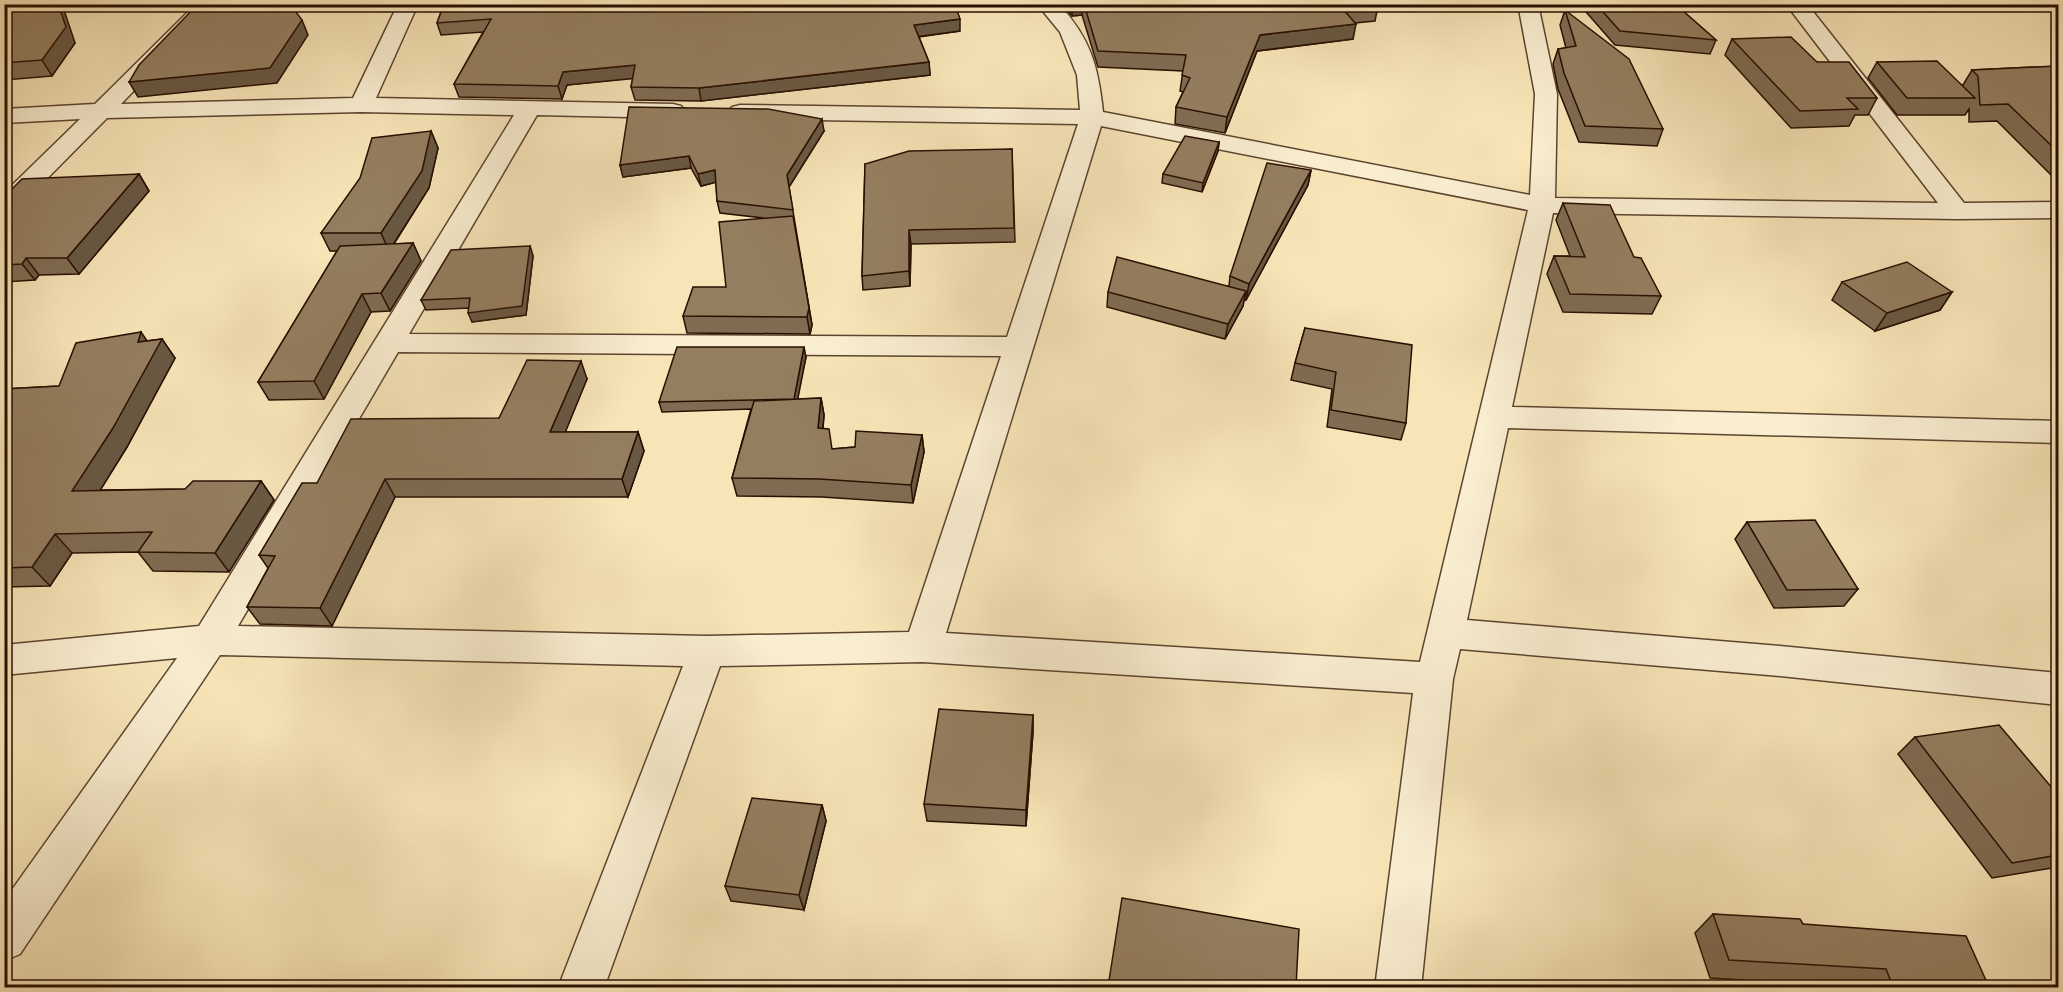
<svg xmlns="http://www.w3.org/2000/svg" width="2063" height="992" viewBox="0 0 2063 992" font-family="'Sorts Mill Goudy',serif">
<rect width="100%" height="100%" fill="#f7e5b8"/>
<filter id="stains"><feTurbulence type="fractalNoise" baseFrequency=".00333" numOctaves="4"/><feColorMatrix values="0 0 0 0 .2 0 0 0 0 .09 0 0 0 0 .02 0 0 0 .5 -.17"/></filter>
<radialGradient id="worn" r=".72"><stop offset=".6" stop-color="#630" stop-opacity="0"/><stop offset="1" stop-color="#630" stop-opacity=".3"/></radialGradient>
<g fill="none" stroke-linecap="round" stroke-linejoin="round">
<defs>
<path id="minor" d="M 196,4 L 218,4 L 121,104 L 353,98 L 398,4 L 418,4 L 376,98 L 673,104 L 681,106 L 685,111 L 681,116 L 673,118 L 537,115 L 409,334 L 1007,337 L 1078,124 L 740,119 L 732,117 L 728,112 L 732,107 L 740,105 L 1080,110 L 1077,75 L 1060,32 L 1037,4 L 1059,4 C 1091,40 1098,65 1103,112 L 1530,195 L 1535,94 L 1518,4 L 1538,4 L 1557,94 L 1555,198 L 1938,203 L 1786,4 L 1807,4 L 1964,203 L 2058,202 L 2058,218 L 1957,219 L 1553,213 L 1512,407 L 2058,421 L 2058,443 L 1508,428 L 1467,620 L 1780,646 L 2058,673 L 2058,705 L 1780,676 L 1460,649 L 1453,679 L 1421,988 L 1375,988 L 1413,693 L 923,662 L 720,666 L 604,988 L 558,988 L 683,666 L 220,655 L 20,954 L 4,961 L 4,901 L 177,658 L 4,675 L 4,645 L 199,626 L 514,115 L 361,112 L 107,118 L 13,213 L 4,216 L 4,193 L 80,119 L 4,123 L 4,109 L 95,104 ZM 1101,126 L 1528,210 L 1420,662 L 946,633 ZM 398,352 L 1001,356 L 909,632 L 707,636 L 238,626 Z"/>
</defs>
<use href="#minor" stroke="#5c442e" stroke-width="3"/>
<use href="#minor" fill="#faeed1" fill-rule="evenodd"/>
</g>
<path fill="#7f6c53" stroke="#290f00" stroke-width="1.5" d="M 4,4 L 75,43 L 52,76 L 4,80 Z
M 444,4 L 960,31 L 919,37 L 929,62 L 930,75 L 701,101 L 635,100 L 631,87 L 633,78 L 567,85 L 562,99 L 459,97 L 454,84 L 483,32 L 441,35 L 437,23 Z
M 1062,4 L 1377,4 L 1378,6 L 1375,21 L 1355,23 L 1353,39 L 1257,51 L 1225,133 L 1175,124 L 1176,107 L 1183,92 L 1180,91 L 1183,71 L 1098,67 L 1082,15 L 1072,16 Z
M 1579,4 L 1675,4 L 1716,40 L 1710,54 L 1615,45 Z
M 1565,10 L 1663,129 L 1657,146 L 1579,142 L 1558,89 L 1553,64 L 1558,49 L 1566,48 L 1560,25 Z
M 1732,39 L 1817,62 L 1877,98 L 1868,115 L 1855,115 L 1849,126 L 1791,128 L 1725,55 Z
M 1877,62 L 1963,85 L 1972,70 L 2058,66 L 2058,182 L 1997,121 L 1969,122 L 1969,109 L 1965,115 L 1897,115 L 1868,78 Z
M 431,131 L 438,148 L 429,188 L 394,244 L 413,243 L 421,261 L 390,311 L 371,312 L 324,399 L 269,400 L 258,382 L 337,251 L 330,251 L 321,233 Z
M 824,131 L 789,187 L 812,325 L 810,334 L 687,333 L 683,316 L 726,287 L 763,218 L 720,213 L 717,201 L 716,182 L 701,186 L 691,168 L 623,177 L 620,165 Z
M 1219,142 L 1218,151 L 1202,192 L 1162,183 L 1163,174 Z
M 1012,149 L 1015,242 L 911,244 L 910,286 L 863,290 L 862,276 L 865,164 Z
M 1311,170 L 1308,185 L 1246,300 L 1244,299 L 1243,306 L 1225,339 L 1107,307 L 1108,292 L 1229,286 L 1230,276 Z
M 139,174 L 149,191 L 79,274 L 39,275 L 35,280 L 4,282 L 4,197 Z
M 1563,203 L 1634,257 L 1661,296 L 1652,314 L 1563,312 L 1547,274 L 1554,256 L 1570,256 L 1556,220 Z
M 530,246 L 533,256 L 526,315 L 472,322 L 469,308 L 426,310 L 421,300 Z
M 1842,282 L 1952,292 L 1940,310 L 1875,331 L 1832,300 Z
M 1305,328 L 1406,423 L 1401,440 L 1327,427 L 1332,389 L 1291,380 L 1295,363 Z
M 162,339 L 175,358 L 127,447 L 100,490 L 185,489 L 261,481 L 274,500 L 229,572 L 153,571 L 138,552 L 72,553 L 50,586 L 4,587 L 4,389 L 59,386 L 147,341 Z
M 806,357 L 797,399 L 821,398 L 824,415 L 823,429 L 832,449 L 855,447 L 922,435 L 924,452 L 913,503 L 822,497 L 737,496 L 732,478 L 751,409 L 662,412 L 659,402 Z
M 587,379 L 565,432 L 638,432 L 644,451 L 628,497 L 395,497 L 332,626 L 260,624 L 247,607 L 268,568 L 259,555 L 317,483 L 499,418 Z
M 1747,522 L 1858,589 L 1844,606 L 1774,608 L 1735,539 Z
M 1033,715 L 1033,732 L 1026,826 L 927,821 L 924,804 Z
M 1915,737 L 2058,795 L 2058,867 L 1992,878 L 1898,754 Z
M 822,805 L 826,821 L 804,910 L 731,901 L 725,886 Z
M 1713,914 L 1803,924 L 1989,987 L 1862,987 L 1710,978 L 1695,933 Z"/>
<path fill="#685843" stroke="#290f00" stroke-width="1.5" d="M 58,4 L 62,4 L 75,43 L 52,76 L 42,60 Z
M 1072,4 L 1083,4 L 1082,15 L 1072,16 Z
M 960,19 L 960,31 L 915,37 L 914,25 Z
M 302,20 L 308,35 L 277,83 L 138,97 L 129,82 Z
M 1356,24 L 1353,39 L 1257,51 L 1225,133 L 1227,117 L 1260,35 Z
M 929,62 L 930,75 L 701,101 L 699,88 Z
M 635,65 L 638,78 L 567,85 L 562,99 L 558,86 L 563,72 Z
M 822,119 L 824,131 L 789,187 L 787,175 Z
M 431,131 L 438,148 L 429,188 L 389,251 L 381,233 Z
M 1219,142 L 1218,151 L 1202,192 L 1203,183 Z
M 689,156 L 691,168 L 623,177 L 620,165 Z
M 715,170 L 717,182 L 701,186 L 698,174 Z
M 1311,170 L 1308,185 L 1246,300 L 1249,284 Z
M 139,174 L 149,191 L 79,274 L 67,258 Z
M 793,216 L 812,325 L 810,334 L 807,317 Z
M 909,230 L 911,244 L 910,286 L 909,271 Z
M 413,243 L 421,261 L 390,311 L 381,293 Z
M 530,246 L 533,256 L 526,315 L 472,322 L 468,313 Z
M 26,258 L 39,275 L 35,280 L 22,264 Z
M 1246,291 L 1243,306 L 1225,339 L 1228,324 Z
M 1952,292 L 1940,310 L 1875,331 L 1887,313 Z
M 362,294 L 371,312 L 324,399 L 314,381 Z
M 141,332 L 154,351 L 162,339 L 175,358 L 127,447 L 88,510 L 72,491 L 138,342 Z
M 804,347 L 806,357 L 796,408 L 794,399 Z
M 581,361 L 587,379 L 558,450 L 550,432 Z
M 821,398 L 824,415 L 821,446 L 818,428 Z
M 638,432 L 644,451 L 628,497 L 622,479 Z
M 922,435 L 924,452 L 913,503 L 911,485 Z
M 385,479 L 395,497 L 332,626 L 320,608 Z
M 261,481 L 274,500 L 229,572 L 215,553 Z
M 55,534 L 72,553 L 50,586 L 32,567 Z
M 1033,715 L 1033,732 L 1026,826 L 1026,810 Z
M 822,805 L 826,821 L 804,910 L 799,895 Z"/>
<path fill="#947e60" stroke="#290f00" stroke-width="1.5" d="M 4,4 L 58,4 L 66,27 L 42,60 L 4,63 Z
M 198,4 L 290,4 L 302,20 L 270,68 L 129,82 L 139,65 Z
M 444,4 L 955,4 L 960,19 L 914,25 L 929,62 L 699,88 L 631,87 L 635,65 L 563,72 L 558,86 L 454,84 L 491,19 L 437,23 Z
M 1084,4 L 1377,4 L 1378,6 L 1343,9 L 1356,24 L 1260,35 L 1227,117 L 1176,107 L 1190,78 L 1182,75 L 1186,55 L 1098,51 Z
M 1596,4 L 1675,4 L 1716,40 L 1620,31 Z
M 1565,10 L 1629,59 L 1663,129 L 1585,126 L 1564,73 L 1558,49 L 1576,46 Z
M 1791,37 L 1817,62 L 1849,62 L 1877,98 L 1847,98 L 1858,109 L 1800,111 L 1732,39 Z
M 1937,61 L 1975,98 L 1907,98 L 1877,62 Z
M 2058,66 L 2058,152 L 2008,104 L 1980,105 L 1978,76 L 1972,70 Z
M 629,107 L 768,109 L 822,119 L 787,175 L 793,210 L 717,201 L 715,170 L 698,174 L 689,156 L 620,165 Z
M 431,131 L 422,171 L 381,233 L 321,233 L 360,178 L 372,138 Z
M 1185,136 L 1219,142 L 1203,183 L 1163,174 Z
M 1012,149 L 1014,228 L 909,230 L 909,271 L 862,276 L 865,164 L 909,151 Z
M 1267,163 L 1311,170 L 1249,284 L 1230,276 Z
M 139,174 L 67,258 L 26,258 L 22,264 L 4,265 L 4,197 L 22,179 Z
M 1563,203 L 1610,205 L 1634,257 L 1641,258 L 1661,296 L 1570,294 L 1554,256 L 1585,257 Z
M 793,216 L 809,308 L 807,317 L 683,316 L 693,287 L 726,287 L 719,222 Z
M 413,243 L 381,293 L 362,294 L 314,381 L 258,382 L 340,246 Z
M 530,246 L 522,306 L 468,313 L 470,298 L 421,300 L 451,250 Z
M 1117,257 L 1246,291 L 1228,324 L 1108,292 Z
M 1907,262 L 1952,292 L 1887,313 L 1842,282 Z
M 1305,328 L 1412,345 L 1406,423 L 1331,410 L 1336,372 L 1295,363 Z
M 141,332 L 138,342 L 162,339 L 113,428 L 72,491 L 185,489 L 193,481 L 261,481 L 215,553 L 138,552 L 152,532 L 55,534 L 32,567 L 4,568 L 4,389 L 59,386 L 76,343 Z
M 677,347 L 804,347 L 794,399 L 659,402 Z
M 527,360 L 581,361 L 550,432 L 638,432 L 622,479 L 385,479 L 320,608 L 247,607 L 275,556 L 259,555 L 302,483 L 317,483 L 351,419 L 499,418 Z
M 821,398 L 818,428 L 829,429 L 832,449 L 855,447 L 856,431 L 922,435 L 911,485 L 819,479 L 732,478 L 754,401 Z
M 1815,520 L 1858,589 L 1787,590 L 1747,522 Z
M 939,709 L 1033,715 L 1026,810 L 924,804 Z
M 1999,725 L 2058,795 L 2058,855 L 2012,863 L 1915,737 Z
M 752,798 L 822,805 L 799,895 L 725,886 Z
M 1122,898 L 1299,929 L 1296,987 L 1108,987 Z
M 1713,914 L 1800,919 L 1803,924 L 1966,936 L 1989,987 L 1893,987 L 1886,969 L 1729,960 Z"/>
<rect width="2063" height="992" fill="none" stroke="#f7e5b8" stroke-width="24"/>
<rect x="6" y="6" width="2051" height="980" fill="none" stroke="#290f00" stroke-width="3"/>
<rect x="12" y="12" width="2039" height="968" fill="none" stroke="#290f00" stroke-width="1.5"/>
<rect width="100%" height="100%" filter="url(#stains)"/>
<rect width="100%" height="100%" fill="url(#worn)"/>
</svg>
